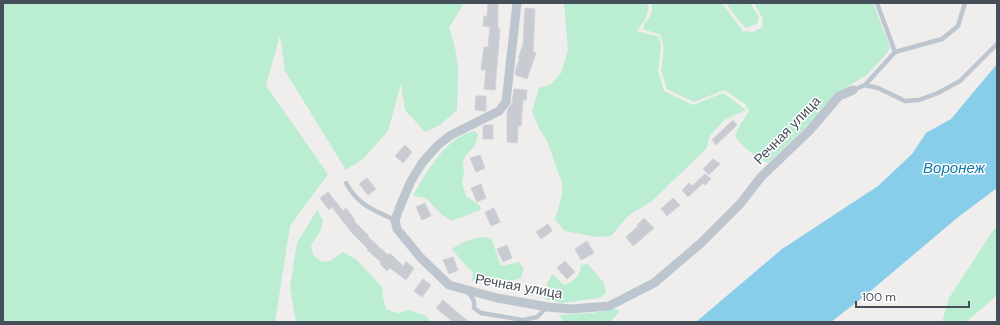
<svg xmlns="http://www.w3.org/2000/svg" width="1000" height="325" viewBox="0 0 1000 325" font-family="'DM Sans',sans-serif">
<rect width="100%" height="100%" fill="#f0eded"/>
<path fill="#bbedd2" d="M 3,3 L 464,3 L 449,28 L 455,47 L 458,69 L 457,110 L 440,125 L 425,132 L 405,110 L 401,84 L 388,131 L 364,158 L 346,170 L 285,71 L 280,35 L 266,86 L 328,174 L 290,226 L 275,322 L 3,322 Z
M 564,3 L 646,3 L 649,7 L 645,20 L 637,31 L 659,37 L 661,47 L 658,71 L 664,91 L 693,105 L 723,93 L 746,110 L 724,120 L 710,136 L 706,149 L 651,202 L 629,215 L 611,236 L 597,237 L 564,231 L 555,219 L 562,195 L 562,183 L 547,141 L 538,126 L 532,111 L 539,88 L 551,84 L 561,73 L 568,50 Z
M 651,3 L 722,3 L 743,31 L 753,32 L 762,27 L 763,19 L 754,3 L 873,3 L 890,47 L 887,53 L 867,75 L 836,93 L 808,125 L 768,163 C 755,157 743,148 735,136 C 737,129 745,118 749,111 L 745,104 L 724,90 L 694,102 L 667,89 L 661,71 L 664,47 L 660,35 L 643,29 C 645,18 655,17 651,3 Z
M 726,3 L 750,3 L 759,17 L 757,24 L 746,28 L 738,20 Z
M 475,131 L 478,135 L 475,146 L 467,154 L 463,161 L 464,173 L 462,182 L 466,196 L 480,206 L 480,210 L 452,221 L 441,214 L 426,198 L 413,196 C 426,173 446,136 475,131 Z
M 317,210 L 323,220 L 321,230 L 311,245 L 313,255 L 322,262 L 330,261 L 343,252 L 356,259 L 382,287 L 383,297 L 386,309 L 398,313 L 409,310 L 426,316 L 431,322 L 296,322 L 290,287 L 297,243 Z
M 997,227 L 997,295 L 972,317 L 964,322 L 942,322 L 949,298 L 994,229 Z
M 486,237 L 492,240 L 501,266 L 519,262 L 524,269 L 521,278 L 501,284 L 472,281 L 473,272 L 467,267 L 452,249 C 463,241 473,238 486,237 Z
M 588,264 L 604,283 L 606,293 L 600,298 L 562,303 L 545,299 L 547,284 L 552,274 L 564,285 C 575,280 580,277 581,265 Z
M 614,309 L 620,311 L 610,322 L 564,322 L 559,315 L 592,313 Z"/>
<path fill="#88ceea" d="M 997,64 L 997,188 L 957,218 L 867,294 L 831,322 L 696,322 L 782,249 L 878,186 L 912,154 L 926,133 L 951,119 Z"/>
<path fill="#c9cbd3" stroke="#d1d2d8" d="M 488,3 L 498,3 L 498,29 L 500,29 L 495,90 L 484,89 L 486,70 L 481,70 L 484,47 L 488,47 L 490,27 L 483,26 L 484,16 L 487,16 Z
M 525,8 L 535,9 L 533,52 L 536,53 L 527,79 L 515,75 L 516,68 L 520,58 L 518,58 L 523,45 Z
M 514,89 L 527,90 L 526,100 L 523,100 L 521,126 L 518,126 L 517,143 L 507,142 L 507,115 L 508,109 L 512,103 Z
M 476,96 L 486,96 L 486,111 L 475,110 Z
M 733,120 L 737,125 L 716,145 L 712,140 Z
M 485,125 L 493,125 L 493,139 L 483,139 L 483,126 Z
M 405,145 L 412,152 L 403,163 L 395,156 Z
M 480,155 L 485,168 L 476,172 L 470,158 Z
M 713,159 L 720,164 L 709,175 L 703,169 Z
M 705,174 L 711,179 L 705,185 L 703,183 L 688,197 L 682,190 L 689,183 L 692,186 Z
M 367,178 L 376,189 L 368,195 L 359,184 Z
M 481,184 L 486,198 L 477,202 L 471,188 Z
M 328,192 L 343,211 L 346,208 L 355,220 L 354,221 L 369,236 L 368,237 L 388,255 L 390,253 L 403,266 L 406,262 L 414,268 L 406,280 L 390,268 L 387,271 L 380,264 L 381,262 L 367,250 L 368,249 L 352,233 L 332,207 L 329,210 L 320,198 Z
M 673,198 L 680,205 L 667,216 L 661,209 Z
M 425,203 L 431,216 L 422,220 L 416,207 Z
M 494,208 L 500,222 L 491,226 L 485,212 Z
M 644,218 L 654,228 L 633,246 L 626,237 L 638,226 L 637,225 Z
M 548,224 L 552,231 L 541,239 L 536,232 Z
M 587,241 L 594,253 L 581,260 L 575,249 Z
M 507,245 L 512,258 L 503,262 L 497,249 Z
M 453,257 L 458,270 L 449,274 L 443,260 Z
M 565,261 L 575,272 L 567,279 L 557,268 Z
M 423,279 L 431,285 L 422,297 L 414,291 Z
M 443,300 L 457,312 L 469,322 L 453,322 L 447,317 L 436,308 Z"/>
<g fill="none" stroke-linecap="round" stroke-linejoin="round">
<path stroke="#bdc6cf" stroke-width="4.5" d="M 877,3 L 895,52
M 865,85 L 895,52 L 942,39 L 958,26 L 965,3
M 853,90 L 865,85 L 878,88 L 905,101 L 919,100 L 938,93 L 960,81 L 997,44
M 346,183 C 357,204 374,211 395,220
M 468,291 L 474,301 L 474,308 L 481,313 L 523,320 L 537,317 L 547,307"/>
<path stroke="#bdc6cf" stroke-width="9" d="M 517,3 L 506,102 L 499,111 L 451,135 L 438,145 L 422,163 L 411,181 L 401,204 L 395,220 L 397,229 L 421,258 L 449,285 L 497,298 L 548,307 L 571,309 L 609,306 L 654,283 L 701,243 L 740,204 L 761,177 L 810,130 L 839,96 L 853,90"/>
</g>
<g text-anchor="middle" stroke-width="3" stroke-linejoin="round" paint-order="stroke">
<g font-size="14" fill="#454f5a" stroke="#fff">
<text transform="translate(787 130) rotate(-46)" y="5">Речная улица</text>
<text transform="translate(519 286) rotate(10)" y="5">Речная улица</text>
</g>
<g font-size="15" font-style="italic" fill="#0e79a4" stroke="#fff">
<text x="954" y="173">Воронеж</text>
</g>
</g>
<rect width="1000" height="325" fill="none" stroke="#454f5a" stroke-width="8"/>
<path d="M856 301v6h113v-6" fill="none" stroke="#454f5a" stroke-width="2"/>
<text x="862" y="301" font-size="12" fill="#454f5a" stroke="#ffffff" stroke-width="3" paint-order="stroke">100 m</text>
</svg>
